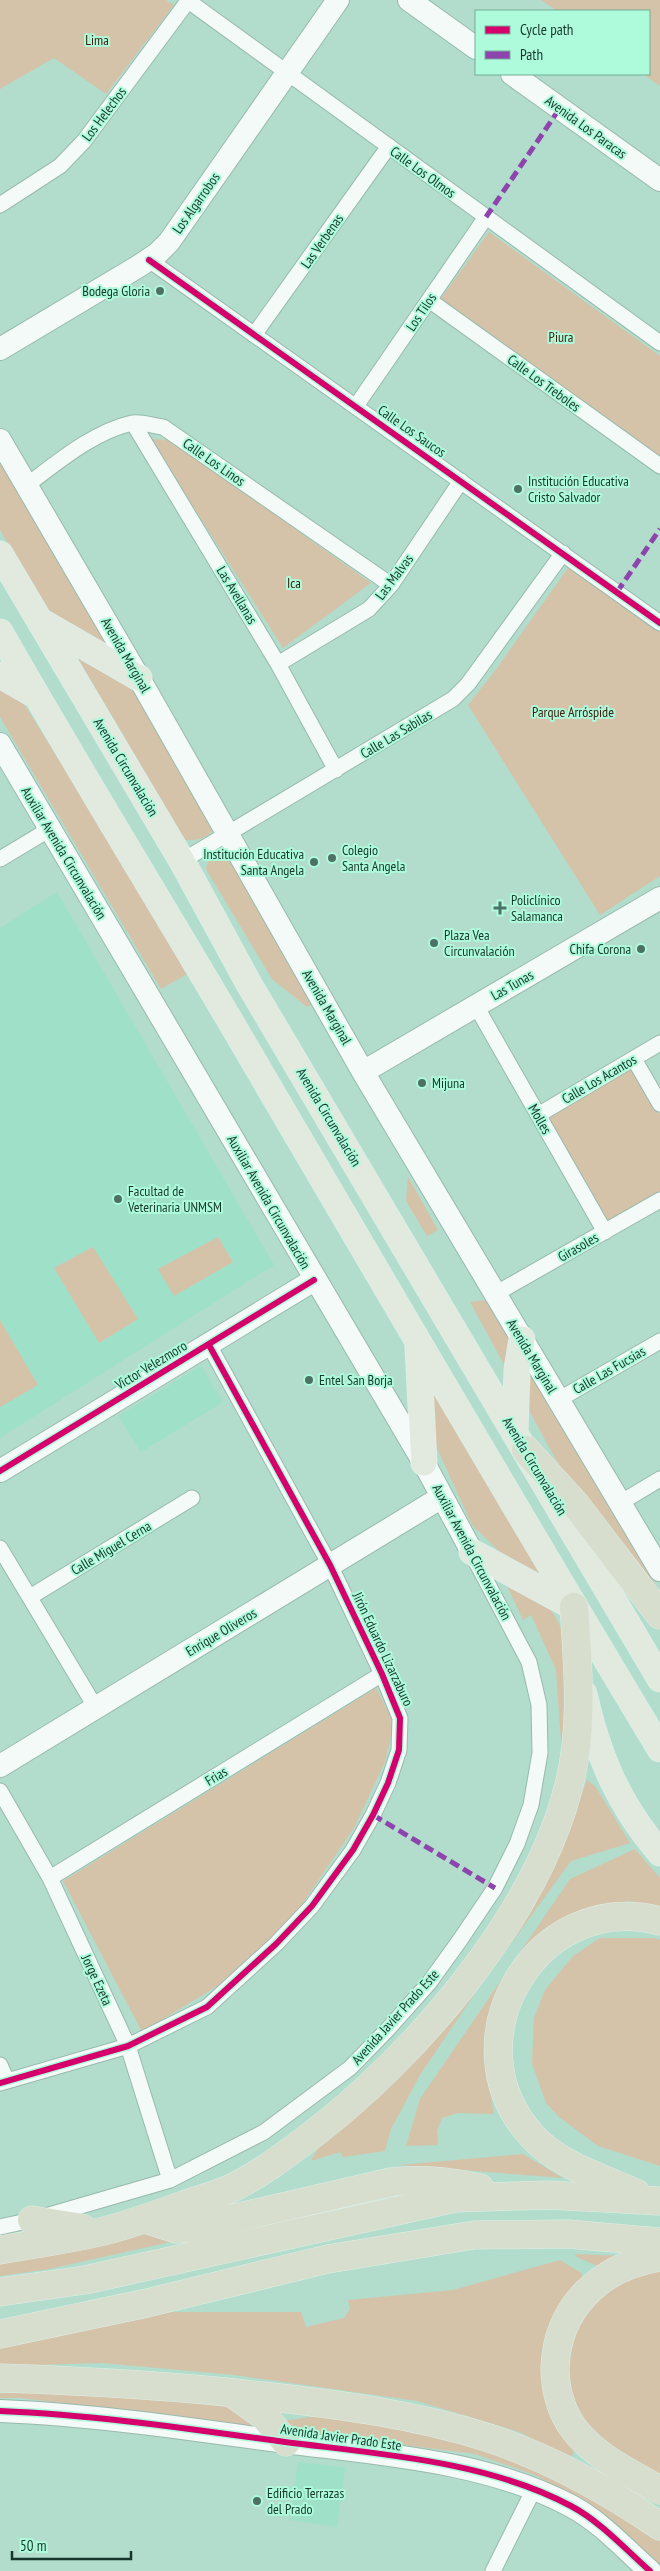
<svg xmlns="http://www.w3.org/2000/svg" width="660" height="2571" viewBox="0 0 660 2571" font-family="'PT Sans Narrow',sans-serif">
<rect width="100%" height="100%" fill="#b2dccc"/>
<path fill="#9ee1c8" d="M 57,892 L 274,1265 L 0,1438 L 0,928 Z
M 201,1366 L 223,1402 L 141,1452 L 118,1416 Z
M 298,2462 L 345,2468 L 337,2527 L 289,2520 Z"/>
<path fill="#d5c3a9" d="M 0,0 L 166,0 L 174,5 L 106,94 L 54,58 L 0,89 Z
M 541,0 L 660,0 L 660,86 L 643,74 L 649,74 L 649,11 L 557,11 Z
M 489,232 L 660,356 L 660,461 L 439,301 Z
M 150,439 L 170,440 L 371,583 L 283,648 Z
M 0,460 L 117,654 L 49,614 L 0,530 Z
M 570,565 L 660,632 L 660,876 L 600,915 L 468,705 L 497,668 Z
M 71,647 L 143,695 L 213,830 C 205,840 197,840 185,840 Z
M 0,686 L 23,702 L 191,972 L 161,989 L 0,717 Z
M 221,852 L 233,855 L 319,1001 L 307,1007 L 272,979 L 206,869 L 209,859 Z
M 631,1066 L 660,1115 L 660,1196 L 607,1226 L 543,1116 Z
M 408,1177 L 438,1230 L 427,1236 L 406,1201 Z
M 218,1237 L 233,1262 L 174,1296 L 158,1269 Z
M 93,1247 L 138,1319 L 99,1343 L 54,1268 Z
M 486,1300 L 660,1592 L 660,1599 L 574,1493 L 470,1302 Z
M 0,1320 L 38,1385 L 0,1407 Z
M 431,1386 L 547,1583 L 501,1553 L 472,1525 L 435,1444 Z
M 500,1571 C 514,1582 538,1595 549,1608 C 578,1642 569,1708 569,1750 L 561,1741 L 556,1670 L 531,1615 L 523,1620 Z
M 376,1688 L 394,1723 L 385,1762 L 354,1828 L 292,1919 L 219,1985 L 142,2032 L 63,1881 Z
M 587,1780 L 595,1786 L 630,1843 L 571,1861 L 478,1989 L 420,2075 L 391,2129 L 385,2151 L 343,2157 L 340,2152 L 311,2161 L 321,2143 L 550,1868 Z
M 635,1849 L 660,1878 L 660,1908 L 629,1901 L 583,1912 L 507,1979 L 487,2017 L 486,2066 L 494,2114 L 458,2113 L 442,2118 L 437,2131 L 438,2145 L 406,2146 L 420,2099 L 570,1879 Z
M 600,1938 L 656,1938 L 660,1940 L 660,2166 L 598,2146 L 559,2117 L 546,2103 L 532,2064 L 534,2018 L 545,1990 L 573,1956 Z
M 523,2154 L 563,2178 L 398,2165 Z
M 139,2232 L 154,2233 L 175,2241 L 49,2269 L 0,2276 L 0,2260 Z
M 575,2254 L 623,2256 L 604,2269 L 577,2257 Z
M 560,2260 L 581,2273 L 583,2282 L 563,2305 L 575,2448 L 571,2458 L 519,2432 L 417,2401 L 234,2375 L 102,2363 L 0,2366 L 0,2347 L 171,2312 L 301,2312 L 306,2327 L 344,2318 L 350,2309 L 348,2300 L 453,2290 Z
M 660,2266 L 660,2481 L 585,2430 L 567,2383 L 570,2341 L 587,2308 L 637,2270 Z
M 41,2392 L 225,2405 L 254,2420 L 252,2426 L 20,2398 L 0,2398 L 0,2393 Z
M 324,2415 L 467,2443 L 541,2469 L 615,2505 L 660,2541 L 660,2571 L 577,2499 L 535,2475 L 475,2454 L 324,2435 L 276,2422 Z"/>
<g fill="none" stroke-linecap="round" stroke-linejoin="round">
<defs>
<path id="street" d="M 187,0 L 660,343
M 0,205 L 60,166 L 84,141 L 188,1
M 149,260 L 660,623
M 429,300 L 660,466
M 254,335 L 389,146
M 356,406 L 486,217
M 133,423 L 278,664 L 336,770
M 27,485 C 58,462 93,432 132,423 C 140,421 153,426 163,427 L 391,585
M 278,664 L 369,609 L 391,585 L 461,481
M 0,859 L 50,829
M 182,861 L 453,699 L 468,684 L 563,553
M 476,1006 L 605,1232
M 634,1059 L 660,1104
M 538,1115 L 660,1043
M 495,1294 L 660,1200
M 558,1400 L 660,1341
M 620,1503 L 660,1479
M 0,1548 L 96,1708
M 30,1597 L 192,1498
M 0,1791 L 50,1878 L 128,2046 L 170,2180
M 50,1878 L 382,1674
M 0,2065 L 7,2081
M 0,2083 L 128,2046 L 207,2007 L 276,1944 L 312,1906 L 353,1850 L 373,1815 L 388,1783 L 399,1750 L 400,1718 L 382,1674 L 330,1565 L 209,1345
M 0,2227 L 32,2220 L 170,2180 L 264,2132 L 350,2068 L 388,2029 L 429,1983 L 460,1940 L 495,1888 L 517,1844 L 531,1805 L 540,1753 L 539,1705 L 529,1662 L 472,1554
M 493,2571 L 534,2489"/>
<path id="secondary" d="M 409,0 L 476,48
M 512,74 L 660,180
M 0,349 L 139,266 L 157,254 L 169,242 L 338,0
M 0,440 L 139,678 L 363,1072 L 660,1570
M 0,744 L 424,1463 L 472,1552
M 363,1072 L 660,898
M 0,1471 L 314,1280
M 0,1766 L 442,1497
M 0,2411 C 96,2415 190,2429 285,2442 C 379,2454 487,2461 571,2506 C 601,2522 625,2549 650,2571"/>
<path id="primary" d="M 0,554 L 182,861 L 249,984 L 660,1679
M 42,622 L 139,678
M 0,632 C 74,762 153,890 229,1019 C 372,1263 514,1507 660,1749
M 0,675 L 35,695
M 418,1347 L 424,1463
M 515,1432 L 517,1370 L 522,1339
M 472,1552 L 573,1607
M 584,1694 C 598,1756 618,1804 660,1853"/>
<path id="highway" d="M 526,1450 L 576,1505 L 660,1615
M 636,2193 C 601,2178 559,2165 533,2137 C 446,2044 535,1888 660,1921
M 145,2219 L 176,2229 L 191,2228 L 391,2182 C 422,2178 450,2182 480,2188
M 32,2220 L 82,2228
M 0,2250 C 34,2244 70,2239 104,2231 C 132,2224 159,2214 186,2204 C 201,2199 217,2195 232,2188 C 259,2175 284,2156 308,2138 C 414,2058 534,1919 568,1789 C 584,1729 578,1667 574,1607
M 660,2257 C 601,2266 557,2307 555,2368 C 555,2389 561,2412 574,2429 C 595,2457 630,2473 660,2490
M 0,2292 L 85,2280 L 455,2198 L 548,2195 L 660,2201
M 0,2334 L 147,2303 L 328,2259 L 474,2235 L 568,2234 L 660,2242
M 0,2378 C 90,2381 181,2386 271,2397 C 343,2405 416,2415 486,2437 C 548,2457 606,2489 660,2526
M 232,2393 L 264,2416 L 286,2442"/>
</defs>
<use href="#street" stroke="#98baad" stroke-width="17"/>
<use href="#secondary" stroke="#98baad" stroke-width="24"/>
<use href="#primary" stroke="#dcefe8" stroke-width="27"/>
<use href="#highway" stroke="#dcefe8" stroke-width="29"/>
<use href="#street" stroke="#f3faf7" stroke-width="15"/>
<use href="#secondary" stroke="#f3faf7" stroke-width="22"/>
<use href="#primary" stroke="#e2e9df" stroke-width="25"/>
<use href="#highway" stroke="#d7dece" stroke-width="28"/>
<path stroke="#8e44ad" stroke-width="5" stroke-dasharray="10 5" stroke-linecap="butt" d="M 486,217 L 560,108
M 617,592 L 660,529
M 373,1815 L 495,1888"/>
<defs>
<path id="cycleway" d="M 149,260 L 660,623
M 0,1471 L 314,1280
M 0,2083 L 128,2046 L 207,2007 L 276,1944 L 312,1906 L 353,1850 L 373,1815 L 388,1783 L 399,1750 L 400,1718 L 382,1674 L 330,1565 L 209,1345
M 0,2411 C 96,2415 190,2429 285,2442 C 379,2454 487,2461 571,2506 C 601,2522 625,2549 650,2571"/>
</defs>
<use href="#cycleway" stroke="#aefbdc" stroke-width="9"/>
<use href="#cycleway" stroke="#d6006c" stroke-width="6"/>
</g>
<g fill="#4d7164" stroke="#aefbdc" stroke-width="2">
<circle cx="160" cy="291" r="5"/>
<circle cx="518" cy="489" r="5"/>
<circle cx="332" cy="858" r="5"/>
<circle cx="314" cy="862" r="5"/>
<path d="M497.5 900.5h5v5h5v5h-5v5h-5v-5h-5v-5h5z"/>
<circle cx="434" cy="943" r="5"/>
<circle cx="641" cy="949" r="5"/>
<circle cx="422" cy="1083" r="5"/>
<circle cx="118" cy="1199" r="5"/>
<circle cx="309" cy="1380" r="5"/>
<circle cx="257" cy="2501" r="5"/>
</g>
<g text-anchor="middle" stroke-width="4" stroke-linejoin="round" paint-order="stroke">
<g font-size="14" fill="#42200d" stroke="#aefbdc">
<text x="97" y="45">Lima</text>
<text x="561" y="342">Piura</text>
<text x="294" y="588">Ica</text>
<text x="573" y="717">Parque Arróspide</text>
</g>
<g font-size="14" fill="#17372c" stroke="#aefbdc">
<text transform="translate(104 114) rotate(-53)" y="5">Los Helechos</text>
<text transform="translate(586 127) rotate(36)" y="5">Avenida Los Paracas</text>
<text transform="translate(423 172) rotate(36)" y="5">Calle Los Olmos</text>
<text transform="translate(196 203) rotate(-55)" y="5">Los Algarrobos</text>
<text transform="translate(322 241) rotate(-55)" y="5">Las Verbenas</text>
<text transform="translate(421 312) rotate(-56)" y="5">Los Tilos</text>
<text transform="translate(544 383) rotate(36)" y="5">Calle Los Treboles</text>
<text transform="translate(412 431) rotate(35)" y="5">Calle Los Saucos</text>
<text transform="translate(214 462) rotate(35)" y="5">Calle Los Linos</text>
<text transform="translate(394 577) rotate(-53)" y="5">Las Malvas</text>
<text transform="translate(237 595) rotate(59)" y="5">Las Avellanas</text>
<text transform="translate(126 655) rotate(60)" y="5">Avenida Marginal</text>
<text transform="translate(396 734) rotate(-31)" y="5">Calle Las Sabilas</text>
<text transform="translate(126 767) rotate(59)" y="5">Avenida Circunvalación</text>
<text transform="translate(64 853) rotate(59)" y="5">Auxiliar Avenida Circunvalación</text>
<text transform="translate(512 985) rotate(-30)" y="5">Las Tunas</text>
<text transform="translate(327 1007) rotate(60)" y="5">Avenida Marginal</text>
<text transform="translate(599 1079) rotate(-30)" y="5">Calle Los Acantos</text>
<text transform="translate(329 1117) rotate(59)" y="5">Avenida Circunvalación</text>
<text transform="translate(540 1119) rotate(60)" y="5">Molles</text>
<text transform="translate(269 1202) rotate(60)" y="5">Auxiliar Avenida Circunvalación</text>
<text transform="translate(578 1247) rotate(-30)" y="5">Girasoles</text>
<text transform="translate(532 1356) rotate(59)" y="5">Avenida Marginal</text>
<text transform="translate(151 1365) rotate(-31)" y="5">Víctor Velezmoro</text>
<text transform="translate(609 1370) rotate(-30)" y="5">Calle Las Fucsias</text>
<text transform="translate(535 1466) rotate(59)" y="5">Avenida Circunvalación</text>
<text transform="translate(111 1548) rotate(-31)" y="5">Calle Miguel Cerna</text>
<text transform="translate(472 1552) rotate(62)" y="5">Auxiliar Avenida Circunvalación</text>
<text transform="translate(221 1632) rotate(-31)" y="5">Enrique Oliveros</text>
<text transform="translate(383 1649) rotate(65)" y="5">Jirón Eduardo Lizarzaburo</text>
<text transform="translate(216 1776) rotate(-32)" y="5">Frias</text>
<text transform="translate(97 1980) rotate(65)" y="5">Jorge Ezeta</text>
<text transform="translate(395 2017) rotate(-48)" y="5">Avenida Javier Prado Este</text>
<text transform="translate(341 2437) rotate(8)" y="5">Avenida Javier Prado Este</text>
</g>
<g font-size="14" fill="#17372c" stroke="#aefbdc" text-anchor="start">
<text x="150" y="296" text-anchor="end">Bodega Gloria</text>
<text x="528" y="486">Institución Educativa<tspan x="528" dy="16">Cristo Salvador</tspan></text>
<text x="342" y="855">Colegio<tspan x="342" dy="16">Santa Angela</tspan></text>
<text x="304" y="859" text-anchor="end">Institución Educativa<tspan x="304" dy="16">Santa Angela</tspan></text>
<text x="511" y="905">Policlínico<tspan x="511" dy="16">Salamanca</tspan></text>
<text x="444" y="940">Plaza Vea<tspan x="444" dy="16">Circunvalación</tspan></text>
<text x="631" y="954" text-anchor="end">Chifa Corona</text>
<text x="432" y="1088">Mijuna</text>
<text x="128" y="1196">Facultad de<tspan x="128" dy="16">Veterinaria UNMSM</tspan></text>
<text x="319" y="1385">Entel San Borja</text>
<text x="267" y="2498">Edificio Terrazas<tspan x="267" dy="16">del Prado</tspan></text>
</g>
</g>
<rect x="475" y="10" width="175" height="65" fill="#aefbdc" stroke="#72ad96"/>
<rect x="485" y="26" width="25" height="8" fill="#d6006c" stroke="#72ad96"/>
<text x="520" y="35" font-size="15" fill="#17372c">Cycle path</text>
<rect x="485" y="51" width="25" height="8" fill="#8e44ad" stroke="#72ad96"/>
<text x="520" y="60" font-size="15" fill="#17372c">Path</text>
<path d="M12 2551v8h119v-8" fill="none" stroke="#17372c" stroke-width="2.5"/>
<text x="20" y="2551" font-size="15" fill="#17372c" stroke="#aefbdc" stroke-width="4" paint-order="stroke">50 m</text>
</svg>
